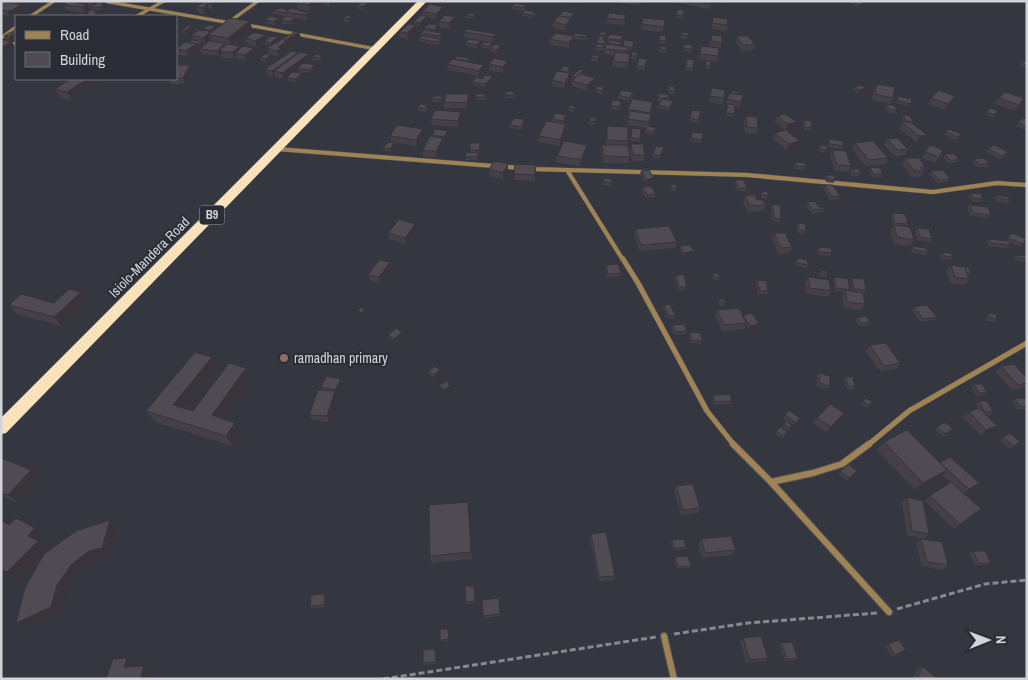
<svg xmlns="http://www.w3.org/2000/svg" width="1028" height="680" viewBox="0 0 1028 680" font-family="'Archivo Narrow',sans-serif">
<rect width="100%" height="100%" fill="#343740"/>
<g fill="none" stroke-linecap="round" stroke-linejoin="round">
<defs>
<path id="minor-far3" d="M 103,1 L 231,23
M 31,16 L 54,1
M 137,16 L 164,1
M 229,22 L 258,1
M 247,25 L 376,49
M 1,38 L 16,27
M 1,44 L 16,44"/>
<path id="minor-far2" d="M 277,149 L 520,168
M 531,169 L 747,175 L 933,192 L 997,183 L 1027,185
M 567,170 L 623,260"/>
<path id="minor-far1" d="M 623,259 L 638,283 L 707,411 L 734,445
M 868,445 L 909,411 L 1027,343"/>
<path id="minor" d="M 733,444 L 771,482 L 889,612
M 771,482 L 813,473 L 842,464 L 869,444
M 664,636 L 674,679"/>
<path id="trunk" d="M 418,1 L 427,1 L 6,433 L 1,434 L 1,418 Z"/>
</defs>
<use href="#minor-far3" stroke="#50535c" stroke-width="4"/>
<use href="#minor-far2" stroke="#50535c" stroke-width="5"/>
<use href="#minor-far1" stroke="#50535c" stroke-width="6"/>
<use href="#minor" stroke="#50535c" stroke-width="8"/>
<use href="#trunk" stroke="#50535c" stroke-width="1"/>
<path stroke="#878991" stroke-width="3" stroke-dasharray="6 3" stroke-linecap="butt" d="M 897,609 L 985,584 L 1027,580
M 674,634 L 748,623 L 877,613
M 383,679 L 656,637"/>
<use href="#minor-far3" stroke="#a08352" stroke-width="3"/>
<use href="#minor-far2" stroke="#a08352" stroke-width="4"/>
<use href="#minor-far1" stroke="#a08352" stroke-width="5"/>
<use href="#minor" stroke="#a08352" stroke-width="6"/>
<use href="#trunk" fill="#fae2ba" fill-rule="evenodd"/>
</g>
<path fill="#454047" d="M 7,1 L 18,1 L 14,3 L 21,4 L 24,9 L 17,15 L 10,16 L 1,15 L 1,3 Z
M 69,1 L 85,1 L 86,3 L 96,4 L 105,2 L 107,4 L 105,5 L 106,7 L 102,10 L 94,10 L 97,12 L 99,15 L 97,16 L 77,16 L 85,14 L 91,10 L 90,8 L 89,8 L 90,10 L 85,13 L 66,10 L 63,5 Z
M 205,1 L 217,7 L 213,9 L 209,9 L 205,14 L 198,13 L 196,7 Z
M 300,1 L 319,1 L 316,4 L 315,4 L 316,6 L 310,11 L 298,9 L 297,3 Z
M 336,1 L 330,6 L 323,5 L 322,2 Z
M 567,1 L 577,1 L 576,3 Z
M 620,1 L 641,1 L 640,5 L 620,3 Z
M 678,1 L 713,1 L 710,9 L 678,3 Z
M 715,1 L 728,1 L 727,3 Z
M 848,1 L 859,1 L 862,7 L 857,8 Z
M 368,3 L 368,6 L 364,10 L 358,9 L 357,6 Z
M 512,6 L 525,7 L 523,11 L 512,9 Z
M 288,10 L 309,13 L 310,18 L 307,20 L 295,18 L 295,20 L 292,24 L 282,24 L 281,21 L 287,16 L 273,14 L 272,11 Z
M 677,10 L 684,10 L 683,19 L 676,18 Z
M 423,11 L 444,12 L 436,19 L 427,17 L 428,19 L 420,26 L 414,24 L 413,22 L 423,15 Z
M 535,12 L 535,15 L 532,18 L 522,16 L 522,14 Z
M 574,13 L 573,15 L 571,18 L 571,23 L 566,30 L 553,28 L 553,22 Z
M 353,15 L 353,18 L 349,22 L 344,21 L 343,18 Z
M 466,15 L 475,16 L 473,19 L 466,18 Z
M 455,17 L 456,23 L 450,29 L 439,27 L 439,21 Z
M 713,17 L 727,25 L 726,31 L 711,29 Z
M 279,18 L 280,21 L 275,25 L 265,23 L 265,20 Z
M 607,18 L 625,20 L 624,25 L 606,23 Z
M 665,20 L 663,32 L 641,30 L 642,24 Z
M 250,21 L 252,29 L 233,45 L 241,48 L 254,48 L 256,54 L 246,60 L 237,59 L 236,57 L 234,58 L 222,58 L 221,55 L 219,56 L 202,54 L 200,49 L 211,41 L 210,40 L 205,43 L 204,43 L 204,44 L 199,48 L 200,50 L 193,53 L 188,56 L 178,55 L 176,49 L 189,43 L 193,40 L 191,35 L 203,31 L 203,29 L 216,26 L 217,29 Z
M 193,25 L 194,28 L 187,34 L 182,33 L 181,30 Z
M 416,25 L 417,31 L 408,39 L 400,37 L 399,32 Z
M 438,25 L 439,28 L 435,32 L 442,36 L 439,39 L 440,39 L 440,42 L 437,45 L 419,41 L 419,39 L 422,36 L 421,33 L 425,30 L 424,28 Z
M 16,28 L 16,36 L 10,40 L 6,39 L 4,36 L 14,32 L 13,30 Z
M 299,32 L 301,38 L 287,46 L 288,48 L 283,51 L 284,54 L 279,57 L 271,54 L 272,57 L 267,62 L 261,61 L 260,58 L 269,54 L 267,48 L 271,46 L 265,44 L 265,42 L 257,47 L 247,44 L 245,38 L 279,40 L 272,45 Z
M 464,32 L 496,34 L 496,39 L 493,43 L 465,37 Z
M 600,32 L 606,32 L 605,38 L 604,38 L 604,40 L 606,40 L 606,43 L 603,51 L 595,50 L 596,43 L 599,37 Z
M 682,32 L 688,36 L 687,39 L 680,38 Z
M 660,35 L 666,36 L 666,43 L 659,43 Z
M 712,35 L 722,43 L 720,48 L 709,47 Z
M 574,36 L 588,38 L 587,40 L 574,39 Z
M 737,36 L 755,45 L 753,50 L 742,51 L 736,42 Z
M 622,38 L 620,46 L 623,46 L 634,41 L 631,51 L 628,50 L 627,54 L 630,54 L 627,68 L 612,67 L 614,55 L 604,54 L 605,49 L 608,44 L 608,42 L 607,41 L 607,39 Z
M 550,39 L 574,42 L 569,48 L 549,45 Z
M 481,41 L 481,44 L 477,48 L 466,46 L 465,43 Z
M 492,43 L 492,46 L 489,49 L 481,48 L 481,45 Z
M 684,44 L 692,45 L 691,52 L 683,51 Z
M 501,45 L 501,48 L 497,53 L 490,51 L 490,49 Z
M 660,46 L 667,47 L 666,53 L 659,52 Z
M 701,46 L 718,56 L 717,62 L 699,59 Z
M 632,52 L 638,56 L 636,59 L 631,59 Z
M 298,53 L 298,54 L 309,54 L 310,60 L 305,64 L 315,65 L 316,68 L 311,73 L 299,71 L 298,69 L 293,72 L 302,76 L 296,82 L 288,81 L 287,78 L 289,75 L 284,79 L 276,77 L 275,75 L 273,77 L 267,75 L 265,69 Z
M 592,55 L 599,55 L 598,61 L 591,61 Z
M 323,56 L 324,59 L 321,61 L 313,60 L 312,57 Z
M 639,58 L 647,59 L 645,70 L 636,69 Z
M 687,59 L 694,60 L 692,71 L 685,70 Z
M 469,61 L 469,62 L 484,65 L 484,70 L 479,76 L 448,70 L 447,64 Z
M 706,61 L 711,61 L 710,69 L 705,69 Z
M 1022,61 L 1027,62 L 1027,68 L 1021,67 L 1020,64 Z
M 489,64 L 508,67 L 503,73 L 489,70 Z
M 176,65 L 192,70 L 185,84 L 171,84 L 169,79 L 176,79 Z
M 560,70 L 570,70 L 568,73 L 570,79 L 564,88 L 552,86 L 552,80 Z
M 584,73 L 582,74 L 595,78 L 594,83 L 587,91 L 572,86 L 572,81 L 574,79 L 572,79 L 572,76 Z
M 493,76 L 493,79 L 486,87 L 473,85 L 472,82 Z
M 71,79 L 72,100 L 60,98 L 55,89 Z
M 877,84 L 893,98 L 890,104 L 872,100 L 874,89 Z
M 668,86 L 675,91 L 675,94 L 669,94 L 668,89 Z
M 855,87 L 866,88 L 865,91 L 858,93 L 853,90 Z
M 712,88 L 724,98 L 722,104 L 709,102 Z
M 596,90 L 603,90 L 602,94 L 596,93 Z
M 633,92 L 633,95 L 628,101 L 618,98 L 618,95 Z
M 730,93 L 743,95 L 739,108 L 735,107 L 733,117 L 726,116 L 728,106 L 726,105 Z
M 658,94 L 669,98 L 669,100 L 673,101 L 669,111 L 658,108 L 661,101 L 658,101 Z
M 505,95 L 515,95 L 514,98 L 505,98 Z
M 442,96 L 442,99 L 441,102 L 432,102 L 432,99 Z
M 898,96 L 911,104 L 909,106 L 895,103 Z
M 955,96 L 952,101 L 945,110 L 928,104 L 931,98 Z
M 476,97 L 486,97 L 485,100 L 476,100 Z
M 999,98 L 1021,104 L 1015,111 L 995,104 Z
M 469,100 L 467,108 L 444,108 L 444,102 Z
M 612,100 L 621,101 L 619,110 L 611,109 Z
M 886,105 L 897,110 L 895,113 L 887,113 L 885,108 Z
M 575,106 L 575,109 L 573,112 L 568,111 L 568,108 Z
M 417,107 L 428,108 L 425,112 L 418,110 Z
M 652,108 L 648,127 L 655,131 L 651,135 L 645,133 L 645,130 L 647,128 L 627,125 L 629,115 L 628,115 L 628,109 Z
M 692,110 L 701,111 L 698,123 L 689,121 Z
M 998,111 L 993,118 L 985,115 L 987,112 Z
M 461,112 L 462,118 L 459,127 L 432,125 L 431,119 Z
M 903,115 L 913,122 L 912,124 L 927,135 L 923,140 L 917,142 L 899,129 L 902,123 L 904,123 L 902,118 Z
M 746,116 L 758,128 L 756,134 L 745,133 L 744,122 Z
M 777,116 L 794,128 L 786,130 L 800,141 L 798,147 L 787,150 L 773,139 L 775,133 L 786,130 L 775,122 Z
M 565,118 L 563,123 L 566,130 L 560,146 L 538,142 L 539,136 L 552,122 L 552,119 Z
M 597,118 L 596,121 L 594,125 L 588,124 L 589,121 Z
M 1027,119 L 1027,131 L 1016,126 L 1018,123 Z
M 804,120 L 812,127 L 811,130 L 804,130 L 803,123 Z
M 524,122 L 521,130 L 510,128 L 510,125 Z
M 607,126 L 628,141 L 628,145 L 630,157 L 629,163 L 603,163 L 601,151 L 602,145 L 606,145 Z
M 632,128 L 641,129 L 640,142 L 630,141 Z
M 423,129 L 424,135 L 417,146 L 391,142 L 390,136 Z
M 448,131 L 448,134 L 445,140 L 443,139 L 444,144 L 437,158 L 423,156 L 423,150 L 432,136 L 432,135 Z
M 692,132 L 703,133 L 701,143 L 690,141 Z
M 946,132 L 959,137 L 956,140 L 944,135 Z
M 829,139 L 843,146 L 842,149 L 828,147 L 828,142 Z
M 887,139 L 908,149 L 905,155 L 895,156 L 884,145 Z
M 470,143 L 480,143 L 479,153 L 472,153 L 478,153 L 477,160 L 465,160 L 465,157 L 470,152 Z
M 855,143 L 888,158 L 885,164 L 866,166 L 852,149 Z
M 631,144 L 645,155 L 644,161 L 632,161 L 630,150 Z
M 820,145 L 827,150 L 826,153 L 819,152 L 819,148 Z
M 930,145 L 943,150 L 935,163 L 922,158 Z
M 396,146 L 391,152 L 383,151 L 383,148 Z
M 664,147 L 659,159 L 652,157 L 653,154 Z
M 988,149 L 1006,155 L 1000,159 L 986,152 Z
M 832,150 L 851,166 L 848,172 L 835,171 L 830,156 Z
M 587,151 L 580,166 L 556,162 L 557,156 Z
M 945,154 L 959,160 L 957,163 L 947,163 L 943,157 Z
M 905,158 L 925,167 L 920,177 L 911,177 L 902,164 Z
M 974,159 L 989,164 L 987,167 L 977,167 L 972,162 Z
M 795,162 L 806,167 L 805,170 L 795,169 L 794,165 Z
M 536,165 L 535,181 L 514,180 L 514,174 Z
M 870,167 L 883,174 L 881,177 L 872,177 L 869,170 Z
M 489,169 L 508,170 L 503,179 L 489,176 Z
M 852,169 L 861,173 L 859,176 L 852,176 L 850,172 Z
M 641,171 L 654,181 L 645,183 L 640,174 Z
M 931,171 L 950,179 L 948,182 L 937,183 L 929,174 Z
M 826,175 L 835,180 L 834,183 L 826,182 L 825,178 Z
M 604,178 L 612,179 L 611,186 L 603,185 Z
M 735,180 L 747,188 L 746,191 L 737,191 L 734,183 Z
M 670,185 L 677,188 L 677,191 L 672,191 L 670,188 Z
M 824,185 L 840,196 L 839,199 L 830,200 L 823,188 Z
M 643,187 L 656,194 L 655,197 L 646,198 L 642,190 Z
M 762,191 L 768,196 L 767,199 L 761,198 L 761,195 Z
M 970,193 L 983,199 L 981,202 L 971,201 L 968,196 Z
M 996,195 L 1010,200 L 1008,203 L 995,201 L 994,198 Z
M 745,196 L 757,200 L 766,205 L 763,211 L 748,212 L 743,202 Z
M 807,202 L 824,209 L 823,212 L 812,214 L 806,205 Z
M 772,204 L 781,219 L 780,222 L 772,221 L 771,207 Z
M 970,205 L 991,215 L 989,218 L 970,216 L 967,208 Z
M 892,213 L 908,224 L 906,227 L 914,240 L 910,246 L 894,244 L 890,231 L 894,226 L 891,216 Z
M 798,223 L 806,231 L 805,234 L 797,233 L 797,226 Z
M 917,228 L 932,239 L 930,242 L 918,240 L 915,231 Z
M 635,229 L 677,242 L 675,248 L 640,251 L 634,236 Z
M 416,230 L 406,244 L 389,239 L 388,233 Z
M 774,233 L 792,247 L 789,253 L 779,254 L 772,239 Z
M 1012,233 L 1023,244 L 1020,247 L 1009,242 L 1010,245 L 1008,248 L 988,246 L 987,242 L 989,239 L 1006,241 Z
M 680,246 L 694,251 L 693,254 L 683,256 L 680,249 Z
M 913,246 L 928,252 L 926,255 L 912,253 L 911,249 Z
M 818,247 L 832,253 L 830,256 L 817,255 L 817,250 Z
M 943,252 L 953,257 L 950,260 L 942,259 L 940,255 Z
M 1016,255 L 1027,259 L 1024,262 L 1013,260 L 1014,258 Z
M 797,258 L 808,265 L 806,268 L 796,266 L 795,261 Z
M 390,262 L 391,268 L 380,283 L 370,281 L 368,275 Z
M 606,265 L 621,273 L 620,276 L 607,277 L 605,268 Z
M 951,265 L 971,273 L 968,276 L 969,279 L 965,285 L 950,283 L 946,271 Z
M 821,270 L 828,274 L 826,277 L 820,276 L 820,273 Z
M 713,273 L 720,277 L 719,280 L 714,281 L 712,276 Z
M 676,275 L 687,287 L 686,290 L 678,290 L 675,278 Z
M 808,277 L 831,291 L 828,297 L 807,294 L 805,283 Z
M 834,277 L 850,290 L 849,291 L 852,291 L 850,281 L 852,278 L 866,290 L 864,293 L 863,293 L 865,304 L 861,310 L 844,308 L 842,296 L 844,292 L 835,291 L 833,280 Z
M 757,280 L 768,291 L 767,294 L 758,294 L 756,283 Z
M 81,292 L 88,301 L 62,326 L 17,314 L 9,305 L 54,303 Z
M 719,299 L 726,302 L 725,305 L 720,306 L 718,302 Z
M 664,305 L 675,315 L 675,318 L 668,319 L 663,308 Z
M 914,307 L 937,317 L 935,320 L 921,322 L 912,310 Z
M 717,310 L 743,315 L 759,324 L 758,327 L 749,329 L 746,324 L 744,329 L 722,331 L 715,316 Z
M 988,313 L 997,319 L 995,322 L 987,321 L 986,316 Z
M 857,318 L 870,322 L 868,325 L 859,326 L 855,321 Z
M 672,325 L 687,331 L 686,334 L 674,335 L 671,328 Z
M 690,332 L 702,341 L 701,344 L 690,343 L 689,335 Z
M 388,335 L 402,335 L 395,342 L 389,338 Z
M 870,345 L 900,363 L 896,369 L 880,371 L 866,351 Z
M 212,357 L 219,368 L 187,409 L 193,411 L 252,380 L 224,419 L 242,434 L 233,446 L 155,422 L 146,411 Z
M 1001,366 L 1027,378 L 1027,386 L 1025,388 L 1012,390 L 996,372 Z
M 429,371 L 440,373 L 434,378 L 429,374 Z
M 819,373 L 830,386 L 828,389 L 817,386 L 817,376 Z
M 846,377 L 855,387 L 853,390 L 846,389 L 844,379 Z
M 341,379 L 342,382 L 336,393 L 335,392 L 337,397 L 329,422 L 312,420 L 309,415 L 325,390 L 322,390 L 321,387 Z
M 974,384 L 987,392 L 984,395 L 976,396 L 971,387 Z
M 713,395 L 732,401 L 731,404 L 714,405 L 712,398 Z
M 865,398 L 870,405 L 868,408 L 861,405 Z
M 1015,398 L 1027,399 L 1027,410 L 1016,409 L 1012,400 Z
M 979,401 L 993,412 L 990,415 L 985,414 L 997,426 L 991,432 L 981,436 L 963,417 L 969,412 L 978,408 L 976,404 Z
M 844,413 L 827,433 L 813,423 L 817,418 Z
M 785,415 L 798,421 L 794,425 L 783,418 Z
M 786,421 L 792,425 L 788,431 L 782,427 Z
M 780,427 L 787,431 L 782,439 L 775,434 Z
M 937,427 L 950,432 L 943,437 L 935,430 Z
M 1003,437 L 1020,442 L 1010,449 L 1000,440 Z
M 884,442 L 940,463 L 973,488 L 964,494 L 981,509 L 954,529 L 925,501 L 930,496 L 950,482 L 942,475 L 939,478 L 915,490 L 877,450 Z
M 1,458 L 41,477 L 18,503 L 1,496 Z
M 840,471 L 855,473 L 847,481 L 838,474 Z
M 676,486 L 700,508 L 698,513 L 681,515 L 674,491 Z
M 907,497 L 929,534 L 923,539 L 907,535 L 902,502 Z
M 469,509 L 472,559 L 431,563 L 430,556 Z
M 591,534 L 615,576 L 614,580 L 598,581 L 590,538 Z
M 701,539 L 736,550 L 732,555 L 702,558 L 698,544 Z
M 921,539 L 948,565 L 942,570 L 922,566 L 916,544 Z
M 672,540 L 686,547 L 685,549 L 673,550 L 671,542 Z
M 973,551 L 991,563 L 988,565 L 975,565 L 969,553 Z
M 675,557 L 691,566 L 689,568 L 677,569 L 674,560 Z
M 465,586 L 474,586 L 475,603 L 466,604 Z
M 325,594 L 326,596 L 325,607 L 311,608 L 310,606 Z
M 499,598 L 500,616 L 484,618 L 482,600 Z
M 448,629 L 449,641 L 441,641 L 440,640 Z
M 743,638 L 768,658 L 764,661 L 746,663 L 740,641 Z
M 781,643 L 798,658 L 796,660 L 785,661 L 779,645 Z
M 888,644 L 903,652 L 892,657 L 885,646 Z
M 436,651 L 436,664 L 424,665 L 423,663 Z
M 923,667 L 938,679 L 912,679 L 917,670 Z"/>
<path fill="#38343a" d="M 78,1 L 85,1 L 86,3 L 78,7 L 76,3 Z
M 215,1 L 217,7 L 213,9 L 211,4 Z
M 314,1 L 315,1 L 316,6 L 310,11 L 308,5 Z
M 332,1 L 336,1 L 330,6 L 330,3 Z
M 105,2 L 107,4 L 105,5 L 106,7 L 102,10 L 101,7 L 101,4 Z
M 207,3 L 209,9 L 205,14 L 203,8 Z
M 368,3 L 368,6 L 364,10 L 363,7 Z
M 21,4 L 24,9 L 17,15 L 10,16 L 7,11 Z
M 88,4 L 90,10 L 85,13 L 82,7 Z
M 858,5 L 864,5 L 862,7 L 857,8 Z
M 443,7 L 444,12 L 436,19 L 436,14 Z
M 96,11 L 99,15 L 95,16 L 94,12 Z
M 309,13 L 310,18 L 307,20 L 306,15 Z
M 353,15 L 353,18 L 349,22 L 348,19 Z
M 427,16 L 428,19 L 420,26 L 420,23 Z
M 455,17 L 456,23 L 450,29 L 449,23 Z
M 279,18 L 280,21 L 275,25 L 274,22 Z
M 295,18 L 295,20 L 292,24 L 291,21 Z
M 571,18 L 571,23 L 566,30 L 566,25 Z
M 250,21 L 252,29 L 231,46 L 228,38 Z
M 193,25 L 194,28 L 187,34 L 185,31 Z
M 416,25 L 417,31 L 408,39 L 407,33 Z
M 438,25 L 439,28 L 434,32 L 434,30 Z
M 216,26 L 217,29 L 212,33 L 211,30 Z
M 209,31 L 212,36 L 208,35 L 210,40 L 205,43 L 203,38 Z
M 16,32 L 16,36 L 10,40 L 9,37 Z
M 299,32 L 301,38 L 287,46 L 288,48 L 283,51 L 284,54 L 279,57 L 277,51 L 278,47 L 284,41 Z
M 496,34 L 496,39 L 493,43 L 493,37 Z
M 266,35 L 267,40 L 257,47 L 255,41 Z
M 574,36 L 574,42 L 569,48 L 569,43 Z
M 278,37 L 279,40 L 271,46 L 271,43 Z
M 11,41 L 15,46 L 3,54 L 4,57 L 1,58 L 1,48 Z
M 481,41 L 481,44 L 477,48 L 477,45 Z
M 203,42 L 204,44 L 199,48 L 200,50 L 193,53 L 188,56 L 186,51 L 191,47 Z
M 225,43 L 227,49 L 222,51 L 219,50 L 221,55 L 219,56 L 217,51 Z
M 501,45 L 501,48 L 497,53 L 497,50 Z
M 240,46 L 242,52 L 235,53 L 236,57 L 234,58 L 233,52 Z
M 254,48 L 256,54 L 246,60 L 245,55 Z
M 298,53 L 299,58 L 274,71 L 275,75 L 273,77 L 272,71 Z
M 271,54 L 272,57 L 267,62 L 266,59 Z
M 309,54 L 310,60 L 284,79 L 282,73 Z
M 323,56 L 324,59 L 321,61 L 320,58 Z
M 508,61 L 508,67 L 503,73 L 503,67 Z
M 190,65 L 192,70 L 185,84 L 183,78 Z
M 315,65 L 316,68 L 311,73 L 310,70 Z
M 484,65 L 484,70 L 479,76 L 479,71 Z
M 302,73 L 302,76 L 296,82 L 296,79 Z
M 570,73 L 570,79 L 564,88 L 565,83 Z
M 493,76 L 493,79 L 486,87 L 486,84 Z
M 595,78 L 594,83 L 587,91 L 588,85 Z
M 87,79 L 104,79 L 72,100 L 67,92 Z
M 866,88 L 865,91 L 858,93 L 859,90 Z
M 469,94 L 469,100 L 467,108 L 467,103 Z
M 955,96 L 952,101 L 945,110 L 948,104 Z
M 461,112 L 462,118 L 459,127 L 458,121 Z
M 797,122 L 794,128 L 786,130 L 788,124 Z
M 566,124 L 566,130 L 560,146 L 560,140 Z
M 423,129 L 424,135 L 417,146 L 416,140 Z
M 448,131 L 448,134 L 445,140 L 444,137 Z
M 927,135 L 923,140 L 917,142 L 920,136 Z
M 443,138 L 444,144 L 437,158 L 436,152 Z
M 800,141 L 798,147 L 787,150 L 789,144 Z
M 395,143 L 396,146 L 391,152 L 390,149 Z
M 587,145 L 587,151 L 580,166 L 581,160 Z
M 508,164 L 508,170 L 503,179 L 503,173 Z
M 654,178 L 654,181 L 645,183 L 646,180 Z
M 415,224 L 416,230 L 406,244 L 405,238 Z
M 694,251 L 693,254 L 683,256 L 684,253 Z
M 390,262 L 391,268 L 380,283 L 379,277 Z
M 81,292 L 88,301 L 62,326 L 54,317 Z
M 365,311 L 366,314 L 361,316 L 360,313 Z
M 759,324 L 758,327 L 749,329 L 750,326 Z
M 402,332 L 402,335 L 395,342 L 394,339 Z
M 212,357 L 219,368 L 181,416 L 173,405 Z
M 246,368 L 252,380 L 219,426 L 212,415 Z
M 440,370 L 440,373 L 434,378 L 434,375 Z
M 341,379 L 342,382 L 336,393 L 335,390 Z
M 450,387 L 451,390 L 443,393 L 443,390 Z
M 335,391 L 337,397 L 329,422 L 327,416 Z
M 844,413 L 840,419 L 827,433 L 831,427 Z
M 235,423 L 242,434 L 233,446 L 226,436 Z
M 997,426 L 991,432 L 981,436 L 986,430 Z
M 31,470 L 41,477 L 18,503 L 8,495 Z
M 947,470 L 939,478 L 915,490 L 923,483 Z
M 979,483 L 973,488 L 963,494 L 969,489 Z
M 468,502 L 469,509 L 472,559 L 471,552 Z
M 110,520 L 118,528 L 110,555 L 98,558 L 81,570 L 67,591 L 61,613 L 27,628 L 16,623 L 57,585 L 72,564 Z
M 35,528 L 45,536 L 39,542 L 48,548 L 18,579 L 7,572 L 28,536 Z
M 325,594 L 326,596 L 325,607 L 324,605 Z
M 127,658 L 133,661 L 130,670 L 124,667 Z
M 144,666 L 149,669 L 146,679 L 140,679 Z"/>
<path fill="#504b53" stroke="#38343a" d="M 69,1 L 78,1 L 76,3 L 88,4 L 82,7 L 63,5 Z
M 100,1 L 105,2 L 101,4 L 105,5 L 101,7 L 90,8 Z
M 205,1 L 215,1 L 211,4 L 207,3 L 203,8 L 196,7 Z
M 300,1 L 314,1 L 308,5 L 297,3 Z
M 323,1 L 332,1 L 330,3 L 322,2 Z
M 697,1 L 713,1 L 711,4 Z
M 852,1 L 859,1 L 864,5 L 858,5 Z
M 3,2 L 21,4 L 13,10 L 7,11 L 1,10 L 1,4 Z
M 88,2 L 95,2 L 90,5 L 85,4 Z
M 362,2 L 368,3 L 363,7 L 357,6 Z
M 514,3 L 525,5 L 523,8 L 512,6 Z
M 430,4 L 443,7 L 436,14 L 423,11 Z
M 280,8 L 288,10 L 286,12 L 286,13 L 272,11 Z
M 291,8 L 309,13 L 306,15 L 286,12 Z
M 91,10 L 96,11 L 94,12 L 97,12 L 94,15 L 88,15 L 89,14 L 85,14 Z
M 525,10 L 535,12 L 532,15 L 522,14 Z
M 677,10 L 684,10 L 683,16 L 676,15 Z
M 563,11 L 574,13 L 570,18 L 559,16 Z
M 81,13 L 89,14 L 86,16 L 77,16 Z
M 469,13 L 475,14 L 473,17 L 466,15 Z
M 609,13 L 626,15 L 624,20 L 607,18 Z
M 348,15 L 353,15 L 348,19 L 343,18 Z
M 421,15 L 427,16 L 420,23 L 413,22 Z
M 445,15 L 455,17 L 449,23 L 439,21 Z
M 270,16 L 279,18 L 274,22 L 265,20 Z
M 286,16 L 295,18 L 291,21 L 281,21 Z
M 559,16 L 571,18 L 566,25 L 553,22 Z
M 713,17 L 728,19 L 727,25 L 712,23 Z
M 230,18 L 250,21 L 228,38 L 208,35 Z
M 643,18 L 665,20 L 664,27 L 642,24 Z
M 409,24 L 416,25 L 407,33 L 399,32 Z
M 429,24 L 438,25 L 434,30 L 424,28 Z
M 189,25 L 193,25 L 185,31 L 181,30 Z
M 208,25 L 216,26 L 211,30 L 203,29 Z
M 467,29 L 496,34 L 493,37 L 464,32 Z
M 199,30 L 209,31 L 208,32 L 211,32 L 203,38 L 191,35 Z
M 424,30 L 442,33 L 439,36 L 421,33 Z
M 296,31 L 299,32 L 284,41 L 286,42 L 278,47 L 282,48 L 277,51 L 267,48 Z
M 11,32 L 16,32 L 9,37 L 4,36 Z
M 255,32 L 266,35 L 255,41 L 245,38 Z
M 600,32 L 606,32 L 606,35 L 600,35 Z
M 682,32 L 689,33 L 688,36 L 681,35 Z
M 555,33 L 574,36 L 569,43 L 550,39 Z
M 575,33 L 588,35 L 587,37 L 574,36 Z
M 609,34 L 623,36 L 621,40 L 607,39 Z
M 660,35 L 666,36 L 666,41 L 659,40 Z
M 712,35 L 722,36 L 722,43 L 711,41 Z
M 272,36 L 278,37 L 271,43 L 264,41 Z
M 422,36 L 440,39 L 437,42 L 419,39 Z
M 600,36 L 604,37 L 603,40 L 606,40 L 604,44 L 596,43 Z
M 737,36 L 748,36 L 755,45 L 743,45 Z
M 469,39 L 481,41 L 477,45 L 465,43 Z
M 4,40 L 11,41 L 1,48 L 1,42 Z
M 192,40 L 203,42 L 198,45 L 198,44 L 189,43 Z
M 609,40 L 621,42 L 620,45 L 608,43 Z
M 624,40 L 634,41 L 632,48 L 623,46 Z
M 209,41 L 225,43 L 217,51 L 200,49 Z
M 185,42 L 198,44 L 191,47 L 186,51 L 176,49 Z
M 484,42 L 492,43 L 489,47 L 481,45 Z
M 227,44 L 240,46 L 233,52 L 220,52 L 222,51 L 219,50 Z
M 495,44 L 501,45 L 497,50 L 490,49 Z
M 597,44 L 604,45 L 603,48 L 595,47 Z
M 606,44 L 628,47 L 627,51 L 605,49 Z
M 684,44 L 692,45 L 692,49 L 683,48 Z
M 243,46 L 254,48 L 245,55 L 235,53 Z
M 660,46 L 667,47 L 666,50 L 660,49 Z
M 701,46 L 719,48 L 718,56 L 700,54 Z
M 292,51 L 298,53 L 272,71 L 265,69 Z
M 300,52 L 309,54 L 282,73 L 274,71 Z
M 615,52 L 630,54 L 628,63 L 613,61 Z
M 632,52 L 638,53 L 637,56 L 631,56 Z
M 265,54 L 271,54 L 266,59 L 260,58 Z
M 316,54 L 323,56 L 320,58 L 312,57 Z
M 592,55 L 599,55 L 599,58 L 592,58 Z
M 457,56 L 469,58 L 467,61 L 455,59 Z
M 494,58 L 508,61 L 503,67 L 489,64 Z
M 639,58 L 647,59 L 645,67 L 637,66 Z
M 453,59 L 484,65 L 479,71 L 447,64 Z
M 687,59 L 694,60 L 693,68 L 686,68 Z
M 706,61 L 711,61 L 710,66 L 705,66 Z
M 1022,61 L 1027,62 L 1027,65 L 1023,64 Z
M 303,63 L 315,65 L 310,70 L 298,68 Z
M 176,65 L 190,65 L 183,78 L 176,78 Z
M 564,66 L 570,67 L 567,72 L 560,70 Z
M 580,69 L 584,70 L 576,77 L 572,76 Z
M 557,71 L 570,73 L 565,83 L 552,80 Z
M 292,72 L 302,73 L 296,79 L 287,78 Z
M 579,74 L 595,78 L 588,85 L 572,81 Z
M 485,75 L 493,76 L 486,84 L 472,82 L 476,77 L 482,79 Z
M 71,79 L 87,79 L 67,92 L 55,89 Z
M 877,84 L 895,87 L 893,98 L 875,94 Z
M 861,85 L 866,88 L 859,90 L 855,87 Z
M 597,86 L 604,87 L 602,91 L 596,90 Z
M 668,86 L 674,86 L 675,91 L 670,91 Z
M 712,88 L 725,90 L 724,98 L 710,96 Z
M 622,90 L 633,92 L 629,98 L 618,95 Z
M 939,90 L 955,96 L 948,104 L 931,98 Z
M 505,91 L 515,92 L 514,95 L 505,95 Z
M 731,91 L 740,92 L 739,94 L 730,93 Z
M 1005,92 L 1024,98 L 1019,105 L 999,98 Z
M 730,93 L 743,95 L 741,102 L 727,99 Z
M 446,94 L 469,94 L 467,103 L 444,102 Z
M 476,94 L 486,94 L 485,97 L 476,97 Z
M 658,94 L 668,94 L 669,98 L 658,98 Z
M 433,96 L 442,96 L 441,99 L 432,99 Z
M 898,96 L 912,99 L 911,104 L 897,100 Z
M 632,99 L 653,102 L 650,113 L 628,109 Z
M 662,99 L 673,101 L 670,108 L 658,105 Z
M 612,100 L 621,101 L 620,107 L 611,106 Z
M 420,104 L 427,105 L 425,109 L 417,107 Z
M 728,104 L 735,105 L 734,114 L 726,113 Z
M 570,105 L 575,106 L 573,109 L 568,108 Z
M 886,105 L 894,105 L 897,110 L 889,110 Z
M 990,108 L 998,111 L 994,115 L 987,112 Z
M 435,110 L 461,112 L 458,121 L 431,119 Z
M 692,110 L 701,111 L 698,120 L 690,118 Z
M 630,111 L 651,114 L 649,122 L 628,119 Z
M 555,113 L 566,115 L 563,121 L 552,119 Z
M 785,114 L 797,122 L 788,124 L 777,116 Z
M 903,115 L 910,116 L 913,122 L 906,122 Z
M 746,116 L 757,117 L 758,128 L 747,127 Z
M 591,117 L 597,118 L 594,122 L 589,121 Z
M 514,118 L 524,119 L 521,127 L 510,125 Z
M 1023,118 L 1027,119 L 1027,127 L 1018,123 Z
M 804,120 L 811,121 L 812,127 L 805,127 Z
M 546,121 L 566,124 L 560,140 L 539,136 Z
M 909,121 L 927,135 L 920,136 L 902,123 Z
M 397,125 L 423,129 L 416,140 L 390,136 Z
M 607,126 L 628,127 L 628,141 L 607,140 Z
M 649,126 L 656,128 L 652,132 L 645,130 Z
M 632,128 L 641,129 L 640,139 L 631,138 Z
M 435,129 L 448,131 L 444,137 L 432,135 Z
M 949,129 L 961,134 L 958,137 L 946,132 Z
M 786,130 L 800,141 L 789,144 L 775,133 Z
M 692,132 L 703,133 L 702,140 L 691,138 Z
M 430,136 L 443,138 L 436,152 L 423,150 Z
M 897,138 L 908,149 L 898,150 L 887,139 Z
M 829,139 L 843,141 L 843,146 L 829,144 Z
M 564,141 L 587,145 L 581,160 L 557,156 Z
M 873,141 L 888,158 L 869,160 L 855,143 Z
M 388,142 L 395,143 L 390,149 L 383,148 Z
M 470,143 L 480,143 L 479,150 L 470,150 Z
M 631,144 L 643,144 L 645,155 L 633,155 Z
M 602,145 L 628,145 L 630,157 L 604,156 Z
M 820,145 L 827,146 L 827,150 L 820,149 Z
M 930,145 L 943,150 L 939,157 L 925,152 Z
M 994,145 L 1008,152 L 1002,156 L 988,149 Z
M 656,146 L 664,147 L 660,156 L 653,154 Z
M 832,150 L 846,151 L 851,166 L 837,165 Z
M 466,152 L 478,153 L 477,157 L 465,157 Z
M 945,154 L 955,154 L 959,160 L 949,160 Z
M 905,158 L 919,158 L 925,167 L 920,167 L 923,170 L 914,171 Z
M 984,158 L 989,164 L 979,164 L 974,159 Z
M 494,161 L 508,164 L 503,173 L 489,169 Z
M 795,162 L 805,163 L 806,167 L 797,166 Z
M 515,164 L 536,165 L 535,175 L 514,174 Z
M 870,167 L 880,168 L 883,174 L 873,174 Z
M 852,169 L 859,169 L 861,173 L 854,173 Z
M 649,170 L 654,178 L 646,180 L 641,171 Z
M 943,170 L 950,179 L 939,180 L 931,171 Z
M 826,175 L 834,175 L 835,180 L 828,179 Z
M 604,178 L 612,179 L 611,183 L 604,182 Z
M 735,180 L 744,180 L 747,188 L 738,188 Z
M 676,184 L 677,188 L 672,188 L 670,185 Z
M 824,185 L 833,185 L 840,196 L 832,197 Z
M 651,186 L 656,194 L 647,195 L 643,187 Z
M 762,191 L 768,192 L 768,196 L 762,195 Z
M 970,193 L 981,194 L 983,199 L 973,198 Z
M 755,195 L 757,200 L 763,200 L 766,205 L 750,206 L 745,196 Z
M 996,195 L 1009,197 L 1010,200 L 997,198 Z
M 815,201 L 819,207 L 822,207 L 824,209 L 813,210 L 807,202 Z
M 772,204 L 780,205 L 781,219 L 774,218 Z
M 970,205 L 988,207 L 991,215 L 973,213 Z
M 892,213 L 905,214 L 908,224 L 895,223 Z
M 399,219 L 415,224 L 405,238 L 388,233 Z
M 798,223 L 805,224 L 806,231 L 799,230 Z
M 894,225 L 910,227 L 914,240 L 897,237 Z
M 669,226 L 677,242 L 641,245 L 635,229 Z
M 917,228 L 929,229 L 932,239 L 920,237 Z
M 774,233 L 785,233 L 792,247 L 781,248 Z
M 1012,233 L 1026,239 L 1023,244 L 1008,238 Z
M 989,239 L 1009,241 L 1010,245 L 991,243 Z
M 690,245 L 694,251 L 684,253 L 680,246 Z
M 913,246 L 926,248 L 928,252 L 914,250 Z
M 818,247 L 831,248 L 832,253 L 819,252 Z
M 943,252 L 951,253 L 953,257 L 944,256 Z
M 1016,255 L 1027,256 L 1027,259 L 1016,257 Z
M 797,258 L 807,260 L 808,265 L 797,263 Z
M 379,260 L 390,262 L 379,277 L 368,275 Z
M 618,264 L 621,273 L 608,274 L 606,265 Z
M 951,265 L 965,267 L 969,279 L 955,277 Z
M 962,266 L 968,267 L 971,273 L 967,273 L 965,267 Z
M 821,270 L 827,271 L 828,274 L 822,273 Z
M 713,273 L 718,273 L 720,277 L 715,278 Z
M 676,275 L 684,275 L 687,287 L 679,287 Z
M 808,277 L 829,280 L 831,291 L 810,288 Z
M 834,277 L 848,279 L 850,290 L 836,288 Z
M 852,278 L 864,279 L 866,290 L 854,289 Z
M 757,280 L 766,281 L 768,291 L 760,291 Z
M 69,289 L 81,292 L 54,317 L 9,305 L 21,294 L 54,303 Z
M 845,290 L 863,293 L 865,304 L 847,302 Z
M 719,299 L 724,299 L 726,302 L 721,303 Z
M 670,304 L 675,315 L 669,316 L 664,305 Z
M 927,305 L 937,317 L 923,319 L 914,307 Z
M 362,307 L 365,311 L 360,313 L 358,309 Z
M 739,308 L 746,323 L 724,325 L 717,310 Z
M 752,313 L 759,324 L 750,326 L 743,315 Z
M 988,313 L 996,314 L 997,319 L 990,318 Z
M 866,316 L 870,322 L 861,323 L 857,318 Z
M 684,324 L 687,331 L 675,332 L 672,325 Z
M 396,328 L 402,332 L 394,339 L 388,335 Z
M 690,332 L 701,333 L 702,341 L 691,340 Z
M 886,343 L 900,363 L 884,366 L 870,345 Z
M 195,352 L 212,357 L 173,405 L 193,411 L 229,363 L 246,368 L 212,415 L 235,423 L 226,436 L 146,411 Z
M 1014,364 L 1027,378 L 1027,383 L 1018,385 L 1001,366 Z
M 435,366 L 440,370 L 434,375 L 429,371 Z
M 819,373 L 830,376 L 830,386 L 819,383 Z
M 326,376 L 341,379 L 335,390 L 321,387 Z
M 846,377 L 853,377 L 855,387 L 848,386 Z
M 447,381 L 450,387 L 443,390 L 439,385 Z
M 974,384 L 982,384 L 987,392 L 979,393 Z
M 318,390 L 335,391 L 327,416 L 309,415 Z
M 730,394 L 732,401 L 715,402 L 713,395 Z
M 865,398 L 872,401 L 870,405 L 863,402 Z
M 1015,398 L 1027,399 L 1027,407 L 1019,406 Z
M 979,401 L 987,401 L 993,412 L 984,411 Z
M 830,404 L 844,413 L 831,427 L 817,418 Z
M 979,408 L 997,426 L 986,430 L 969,412 Z
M 789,410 L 800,418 L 796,423 L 785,415 Z
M 786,421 L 792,425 L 789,428 L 784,424 Z
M 945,422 L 953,429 L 945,434 L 937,427 Z
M 780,427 L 787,431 L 784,436 L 776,431 Z
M 907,430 L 947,470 L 923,483 L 884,442 Z
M 1010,433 L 1020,442 L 1014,446 L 1003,437 Z
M 950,457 L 979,483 L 969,489 L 940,463 Z
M 1,458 L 31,470 L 8,495 L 1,493 Z
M 849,464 L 857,471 L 849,478 L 840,471 Z
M 951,482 L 981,509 L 960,524 L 930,496 Z
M 693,484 L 700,508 L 683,510 L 676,486 Z
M 907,497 L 923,501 L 929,534 L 912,531 Z
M 468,502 L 471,552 L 430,556 L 429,505 Z
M 16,518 L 35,528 L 28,536 L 38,541 L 7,572 L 1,569 L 1,520 L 9,525 Z
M 110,520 L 102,548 L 89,551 L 72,564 L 57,585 L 51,607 L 16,623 L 25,588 L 44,554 L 76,531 Z
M 606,532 L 615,576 L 599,577 L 591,534 Z
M 731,536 L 736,550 L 705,553 L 701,539 Z
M 684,539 L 686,547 L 674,548 L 672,540 Z
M 921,539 L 942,542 L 948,565 L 927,562 Z
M 973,551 L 985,551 L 991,563 L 979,563 Z
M 688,556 L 691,566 L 678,567 L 675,557 Z
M 465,586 L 474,586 L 475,601 L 466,602 Z
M 325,594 L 324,605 L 310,606 L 311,595 Z
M 499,598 L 500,614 L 483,616 L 482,600 Z
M 440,629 L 448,629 L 449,639 L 440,640 Z
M 761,636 L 768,658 L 750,660 L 743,638 Z
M 899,640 L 906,650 L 895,655 L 888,644 Z
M 792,642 L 798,658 L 787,659 L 781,643 Z
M 435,649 L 436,662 L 423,663 L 423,650 Z
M 127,658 L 124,667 L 144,666 L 140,679 L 106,679 L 113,659 Z
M 923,667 L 938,679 L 917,679 Z"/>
<circle fill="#8d6e63" stroke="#2a2d36" stroke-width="2" cx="284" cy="358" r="5"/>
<g text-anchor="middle" stroke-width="4" stroke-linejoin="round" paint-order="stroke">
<rect fill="#2a2d36" stroke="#a0a2a9" stroke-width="1" x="199.5" y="205.5" width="25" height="19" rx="4"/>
<g font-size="12" font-weight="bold" fill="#d2d4da">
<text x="212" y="219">B9</text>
</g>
<g font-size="14" fill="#d2d4da" stroke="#2a2d36">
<text transform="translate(149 257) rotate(-45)" y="5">Isiolo-Mandera Road</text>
</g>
<g font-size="14" fill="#d2d4da" stroke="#2a2d36" text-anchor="start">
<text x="294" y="363">ramadhan primary</text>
</g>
</g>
<rect width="1028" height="680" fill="none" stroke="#d2d4da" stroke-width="5"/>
<rect x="15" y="15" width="162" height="65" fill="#2a2d36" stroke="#6d7078"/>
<rect x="25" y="31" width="25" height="8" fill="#a08352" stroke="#6d7078"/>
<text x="60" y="40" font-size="15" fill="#d2d4da">Road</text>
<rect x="25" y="52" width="25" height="15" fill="#504b53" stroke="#6d7078"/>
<text x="60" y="65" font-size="15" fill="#d2d4da">Building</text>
<g transform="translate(988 640) rotate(89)" stroke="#2a2d36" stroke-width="4" paint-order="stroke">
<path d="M0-4L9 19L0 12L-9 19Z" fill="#d2d4da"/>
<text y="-8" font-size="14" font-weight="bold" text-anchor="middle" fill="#d2d4da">N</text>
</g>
</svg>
